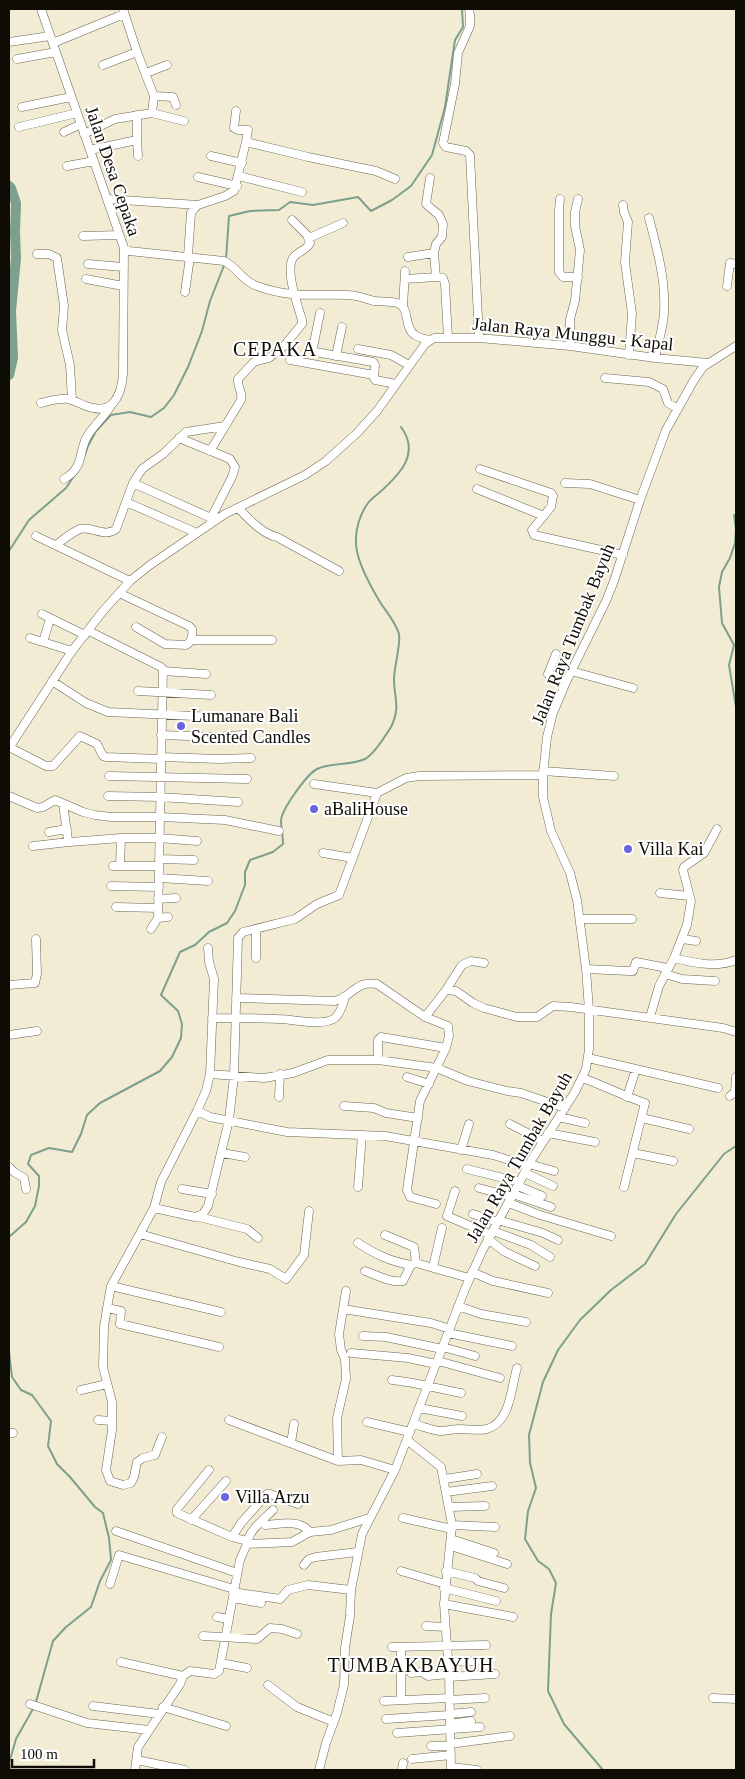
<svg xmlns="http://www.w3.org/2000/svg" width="745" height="1779" viewBox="0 0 745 1779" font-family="Georgia,serif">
<rect width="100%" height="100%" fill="#f3ecd4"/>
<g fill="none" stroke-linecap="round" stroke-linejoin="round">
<path stroke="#7ca08d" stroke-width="2" d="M 226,259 L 229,216 L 250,211 L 279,210 L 290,202 L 313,205 L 358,197 L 371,211 L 392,200 L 411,186 L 432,155 L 445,107 L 455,40 L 463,27 L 462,9
M 81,466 L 88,446 L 96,431 L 111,415 L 130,412 L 151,417 L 164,408 L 174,395 L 188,367 L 202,331 L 210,301 L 225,263
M 734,515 L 736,529 L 735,543 L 730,558 L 722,572 L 719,587 L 722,623 L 734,645 L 729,665 L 736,707
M 9,551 L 29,520 L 66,488 L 74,476
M 9,1237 L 26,1222 L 35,1206 L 39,1186 L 39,1176 L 28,1164 L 31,1155 L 49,1148 L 72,1152 L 81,1134 L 87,1115 L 100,1103 L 160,1071 L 172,1057 L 181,1038 L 182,1024 L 178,1011 L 161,995 L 180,952 L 195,945 L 209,932 L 227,923 L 235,911 L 245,885 L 245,872 L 250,860 L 273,852 L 283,844 C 283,836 281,828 281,821 C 281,810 307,774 317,769 C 331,762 350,766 365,759 C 373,755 386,735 391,727 C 401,706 394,699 394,679 C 394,667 401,644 399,634 C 395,621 387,613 380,602 C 371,587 356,559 356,543 C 355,530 360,514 368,503 C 371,499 375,496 379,493 C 399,475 421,454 401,427
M 9,1351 L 12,1377 L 21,1390 L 32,1395 L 51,1421 L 48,1446 L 57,1464 L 70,1477 L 95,1507 L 103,1513 L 109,1538 L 111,1560 L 100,1581 L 91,1607 L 66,1627 L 53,1641 L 36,1702
M 9,1763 L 16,1739 L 34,1707
M 9,1763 L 10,1770
M 603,1770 L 564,1724 L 548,1691 L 551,1614 L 556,1583 L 549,1569 L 538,1561 L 525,1539 L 528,1511 L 536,1488 L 530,1463 L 529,1435 L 543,1382 L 558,1350 L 580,1320 L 611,1290 L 645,1264 L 676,1214 L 724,1154 L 736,1146"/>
<path stroke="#7ca08d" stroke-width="10" d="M 9,186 L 11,188 L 16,203 L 15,232 L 16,258 L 11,311 L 13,358 L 9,375"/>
<defs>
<path id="minor" d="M 41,9 L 124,248 L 129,251 L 224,261 C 237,267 242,281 257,286 C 288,298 316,294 348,295 C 357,295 366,299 374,301 C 382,302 390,301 397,303 C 411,307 403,328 415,335 C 419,338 425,339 429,340
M 123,9 L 137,52 L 154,96 L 152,113
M 469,9 L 470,15 L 470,26 L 458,53 L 455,84 L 443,143 L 446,147 L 466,151 L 470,155 L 479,338
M 9,42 L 50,36
M 53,43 L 124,14
M 17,59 L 56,52
M 103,65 L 137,52
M 146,73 L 167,65
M 154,96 L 173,97 L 176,105
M 22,107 L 71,97
M 236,111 L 234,128 L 238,130 L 248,130 L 246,142
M 19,127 L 77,113
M 64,132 L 81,124
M 84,134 L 115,119 L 152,113 L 184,121
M 137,140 L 138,156
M 90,150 L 137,140 L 137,115
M 211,156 L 242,163
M 67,166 L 94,161
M 239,176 L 302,192
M 198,177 L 237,186
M 430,178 L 426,204 L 439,215 L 443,224 L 442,237 L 436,244 L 434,253 L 436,277
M 107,199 L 198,205
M 560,199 L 559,210 L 559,272 L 563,277 L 578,277
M 623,205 L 624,212 L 628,222 L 625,262 L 632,314 L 629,355
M 649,218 C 657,249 666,280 664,313 C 663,328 658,343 655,358
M 83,236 L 119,235
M 309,238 L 343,223
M 37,254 L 49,254 L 57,258 L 64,306 L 62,330 L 70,365 L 72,400
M 188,256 L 191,213 L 194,209 L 198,205 L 225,196 L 234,191 L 246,142 L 308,157 L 376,171 L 395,179
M 408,257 L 434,253
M 88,264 L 123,267
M 86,279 L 123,286
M 405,279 L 436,277 L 443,278 L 445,284 L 448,338
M 727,286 L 730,263 L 736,264
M 185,292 L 190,257
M 403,307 L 405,271
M 320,313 L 313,348 L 315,352 L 373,362 L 375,365 L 374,378 L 375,380 L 396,384
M 570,346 L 570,319 L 575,301 L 580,250 L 575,226 L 575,212 L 578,199
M 358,349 L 391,355 L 409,365
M 336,356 L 342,327
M 290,360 L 374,375
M 605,378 L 649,382 L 663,389 L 668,403 L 678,409
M 41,403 C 49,401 59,398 68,399 C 74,400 80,404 86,406 C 112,416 121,397 123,375 L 124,248
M 179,438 L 223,456 L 230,459 L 235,467 L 232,477 L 211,518 L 210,524
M 210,451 L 241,400 C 243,392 237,387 238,379 L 254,362 L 269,358 L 284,346 L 302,324 L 302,320 C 298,306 285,271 293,258 C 298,251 307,250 310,243 L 307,235 L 292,220
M 480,469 L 551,493 L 553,496 L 551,507 L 532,530 L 534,535 L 623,555
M 64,479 C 86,466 77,452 88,435 C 95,424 105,416 112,404
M 133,483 L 211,518
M 565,483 L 590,484 L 640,500
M 477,489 L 544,516
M 126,502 L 197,533
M 238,508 C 248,518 262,534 277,537 L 339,571
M 36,536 L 130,581
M 56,545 C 63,540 72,532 80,529 C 93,526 105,538 116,529 L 133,483 L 142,469 L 163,454 L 186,432 L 225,426
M 119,593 L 189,626 L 192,629 C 193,635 192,642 186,645 L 165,644 L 136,627
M 42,614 L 85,635
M 89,631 L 161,667 L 163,669 L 158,918 L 151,929
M 30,638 L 72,651
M 191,640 L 272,640
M 43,642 L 50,619
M 556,654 L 548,674 L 567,680
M 163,671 L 206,674
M 571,671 L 633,688
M 52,681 L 86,703 L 108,712 L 216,717
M 138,691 L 211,695
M 161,735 L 216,737 L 242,735
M 9,747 L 46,766 L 53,766 L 80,736 L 97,744 L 103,756 L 106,757 L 161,759
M 9,748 L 72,651 L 103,611 L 130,581 L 150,565 L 225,514 L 305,475 L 326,461 L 357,433 L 377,411 L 425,344 L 434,338 L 479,338 L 570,346 L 655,358 L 708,363
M 161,757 L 219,759 L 251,758
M 543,771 L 614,776
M 109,776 L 247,779
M 314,784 L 377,793
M 9,796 L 37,808 L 43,807 L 55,800 L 83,812 L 95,815 L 111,817 L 160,817 L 225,820 L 279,831
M 108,796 L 160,797 L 238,802
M 63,804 L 68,840 L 70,842 L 121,838 L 159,838 L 197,841
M 49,832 L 67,829
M 33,846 L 69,842
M 323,853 L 353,858
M 159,859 L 194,860
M 113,866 L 159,866
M 120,866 L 121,838
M 159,878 L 208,881
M 111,886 L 159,887
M 660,893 L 689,896
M 158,899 L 176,898
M 116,907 L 158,908
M 158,918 L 168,917
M 580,919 L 632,919
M 682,939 L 696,941
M 256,958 L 256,929
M 674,958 C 694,963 716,968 736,960
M 586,969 L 629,971 L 633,971 L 636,962 L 667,968
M 665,974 L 682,979 L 715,981
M 9,985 L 35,983 L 37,974 L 36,939
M 446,990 L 456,991 L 473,1003 L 484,1008 L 517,1017 L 537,1017 L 553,1006 L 571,1007 L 723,1028 L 736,1032
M 236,998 L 335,1001 C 353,996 356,980 377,984 L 425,1017 L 448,1026 L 449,1036 L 446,1048 L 420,1101 L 407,1190 L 410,1197 L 436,1204
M 425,1017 L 446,990 L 462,965 L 471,961 L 484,963
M 650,1017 L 659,986 L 674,958 L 687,925 L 691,901 L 683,870 L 684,867 L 704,853 L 717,829
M 212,1018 C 234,1018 256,1018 278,1019 C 293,1019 323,1027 335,1018 C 341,1013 343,1004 345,997
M 9,1035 L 37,1031
M 588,1058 L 718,1088
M 378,1060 L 378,1040 L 381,1037 L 446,1048
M 210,1074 L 264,1078 L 293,1073 L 328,1060 L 378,1060 L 437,1068 L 468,1081 L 507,1091 L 521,1093 L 565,1108
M 407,1077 L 429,1084
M 583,1078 C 604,1086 624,1096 645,1103 L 624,1187
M 730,1096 L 735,1092 L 736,1077
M 279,1097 L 280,1074
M 627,1097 L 636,1069
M 344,1106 L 374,1108 L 386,1113 L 418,1118
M 197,1111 L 210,1117 L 287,1132 L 385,1136 L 493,1155 L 528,1166
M 559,1117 L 585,1123
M 642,1118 L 689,1129
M 510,1124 L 543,1141
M 548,1133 L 595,1142
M 461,1150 L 469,1124
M 222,1153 L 245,1157
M 633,1153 L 673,1161
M 529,1164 L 554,1171
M 9,1167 L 14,1172 L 24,1178 L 26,1189
M 467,1169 L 520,1182
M 525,1173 L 553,1186
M 518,1186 L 542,1196
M 358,1187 L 362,1135
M 479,1188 L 512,1197
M 182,1189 L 212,1194
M 455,1191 L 447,1216 L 491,1235
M 513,1194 L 551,1207
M 509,1203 L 540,1215 L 611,1236
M 154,1208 L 161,1182 L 197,1111 L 206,1091 L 210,1074 L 214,979 L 209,962 L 208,948
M 473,1214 L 498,1222
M 199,1217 L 247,1229 L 258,1238
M 498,1220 L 543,1233 L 558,1240
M 493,1231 L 531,1245 L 550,1257
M 140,1234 L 239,1262 L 270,1269 L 286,1279 L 304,1255 L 309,1211
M 385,1235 L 414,1247 L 416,1263
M 488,1239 L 505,1252 L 535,1266
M 358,1243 C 377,1255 389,1261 411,1265
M 433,1267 L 442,1228
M 365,1271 C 377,1275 390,1283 403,1281 L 411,1265 L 416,1263 L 469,1278
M 472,1272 L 493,1281 L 548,1293
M 111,1286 L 221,1312
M 458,1306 L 481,1314 L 526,1322
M 107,1308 L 121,1311 L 120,1324 L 219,1347
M 343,1309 L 431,1323 L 450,1329
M 448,1333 L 512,1346
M 363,1336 L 386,1337 L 442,1349
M 443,1347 L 475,1356
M 351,1353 L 408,1358 L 436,1364
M 438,1361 L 500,1378
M 392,1380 C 415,1382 438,1389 461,1393
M 81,1390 L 107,1384
M 419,1408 L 462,1416
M 98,1420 L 112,1421
M 229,1420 L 338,1461 L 361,1460 L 395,1470
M 367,1422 L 410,1432
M 414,1424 C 422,1426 431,1430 440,1431 C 447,1431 453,1429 460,1429 C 469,1429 478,1431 487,1429 C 511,1422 511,1387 517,1368
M 9,1433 L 13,1433
M 162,1437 L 155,1455 L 143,1458 L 137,1462 L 134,1477 L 131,1483 L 123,1485 L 110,1481 L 106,1470 L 112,1430 L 112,1402 L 103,1367 L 104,1327 L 107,1308 L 111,1286 L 154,1208 L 195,1217 L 203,1214 L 208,1206 L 229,1120 L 234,1076 L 238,938 L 243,932 L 295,919 L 317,904 L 339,895 L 377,793 L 406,778 L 419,776 L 543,775
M 407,1440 L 441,1467 L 452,1525 L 444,1604 L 449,1672 L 451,1770
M 291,1443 L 294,1424
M 338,1461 L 337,1418 L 346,1379 L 345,1359 L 341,1350 L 339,1334 L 346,1291
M 209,1470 L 177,1509 L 177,1513 L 232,1537 L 247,1541
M 445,1479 L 477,1474
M 446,1492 L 492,1486
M 449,1507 L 485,1506
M 403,1518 L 452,1529
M 191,1520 L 226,1481
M 265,1525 C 281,1524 299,1519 310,1532
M 452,1525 L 495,1527
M 116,1531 L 237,1573
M 232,1537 L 241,1523 L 267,1494 L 270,1494 L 298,1504
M 451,1539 L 494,1553
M 247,1544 C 248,1531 264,1519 273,1510
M 451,1546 L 507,1564
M 304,1565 L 309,1559 L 316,1557 L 357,1552
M 401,1571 L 445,1584
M 446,1571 L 475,1578 L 478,1581 L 504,1588
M 110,1584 L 119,1555 L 234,1589
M 444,1588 L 496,1601
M 233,1592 L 280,1599 L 288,1590 L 308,1585 L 351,1590
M 233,1598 L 261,1603
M 444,1604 L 513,1617
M 217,1617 L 229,1619
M 426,1626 L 445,1627
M 203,1636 L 257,1639 L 270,1628 L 282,1629 L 297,1634
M 392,1647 L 486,1645
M 121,1662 L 183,1676
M 449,1662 L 477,1661
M 221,1663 L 247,1668
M 411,1673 L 422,1672 L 428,1676 L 449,1674
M 449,1677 L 495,1674
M 268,1685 L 297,1707 L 334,1722
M 713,1698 L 736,1699
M 401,1700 L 401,1647
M 449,1700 L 485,1698
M 384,1701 L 449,1698
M 30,1704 L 87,1723 L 149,1730
M 93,1706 L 159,1714
M 163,1707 L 226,1726
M 449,1714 L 471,1712
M 386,1719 L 449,1715
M 450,1724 L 471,1721
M 397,1733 L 480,1727
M 450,1744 L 510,1736
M 431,1746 L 450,1746
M 412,1759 L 451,1755
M 137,1760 L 185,1770
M 451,1767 L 477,1770
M 135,1770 L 138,1747 L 180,1684 L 183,1676 L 190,1671 L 214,1674 L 219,1671 L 240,1560 L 247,1544 L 292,1542 L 310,1532 L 331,1530 L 369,1518
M 319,1770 L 326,1743 L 337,1713 L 344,1685 L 345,1648 L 350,1616 L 351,1590 L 362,1534 L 395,1470 L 465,1289 L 482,1251 L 532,1159 L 575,1092 L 586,1069 L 589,1049 L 589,1010 L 586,969 L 577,900 L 570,873 L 551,831 L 543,797 L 543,775 L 547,737 L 553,713 L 567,680 L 606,601 L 614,581 L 640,500 L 666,430 L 694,380 L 703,367 L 736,346
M 402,1770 L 403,1763"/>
</defs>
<use href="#minor" stroke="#6b6551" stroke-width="9"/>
<use href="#minor" stroke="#fff" stroke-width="8"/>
</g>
<g fill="#6a64de" stroke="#fff" stroke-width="2">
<circle cx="181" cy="726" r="5"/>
<circle cx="314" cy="809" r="5"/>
<circle cx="628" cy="849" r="5"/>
<circle cx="225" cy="1497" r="5"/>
</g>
<g text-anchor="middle" stroke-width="4" stroke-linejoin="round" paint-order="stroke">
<g font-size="18" fill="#0e0c05" stroke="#fff">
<text transform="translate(113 171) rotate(71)" y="6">Jalan Desa Cepaka</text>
<text transform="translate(573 334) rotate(6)" y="6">Jalan Raya Munggu - Kapal</text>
<text transform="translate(573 634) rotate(-68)" y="6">Jalan Raya Tumbak Bayuh</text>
<text transform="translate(519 1157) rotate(-60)" y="6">Jalan Raya Tumbak Bayuh</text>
</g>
<g font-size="18" fill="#0e0c05" stroke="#fff" text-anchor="start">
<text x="191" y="722">Lumanare Bali<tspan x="191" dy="21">Scented Candles</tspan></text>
<text x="324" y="815">aBaliHouse</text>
<text x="638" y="855">Villa Kai</text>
<text x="235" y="1503">Villa Arzu</text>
</g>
<g font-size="20" letter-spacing="1" fill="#0e0c05" stroke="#fff">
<text x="275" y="356">CEPAKA</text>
<text x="411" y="1672">TUMBAKBAYUH</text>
</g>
</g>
<rect width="745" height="1779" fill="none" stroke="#0e0c05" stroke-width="20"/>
<path d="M12 1759v8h82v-8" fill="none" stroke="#0e0c05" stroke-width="2.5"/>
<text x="20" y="1759" font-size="15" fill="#0e0c05" stroke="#ffffff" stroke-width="4" paint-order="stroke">100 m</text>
</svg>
